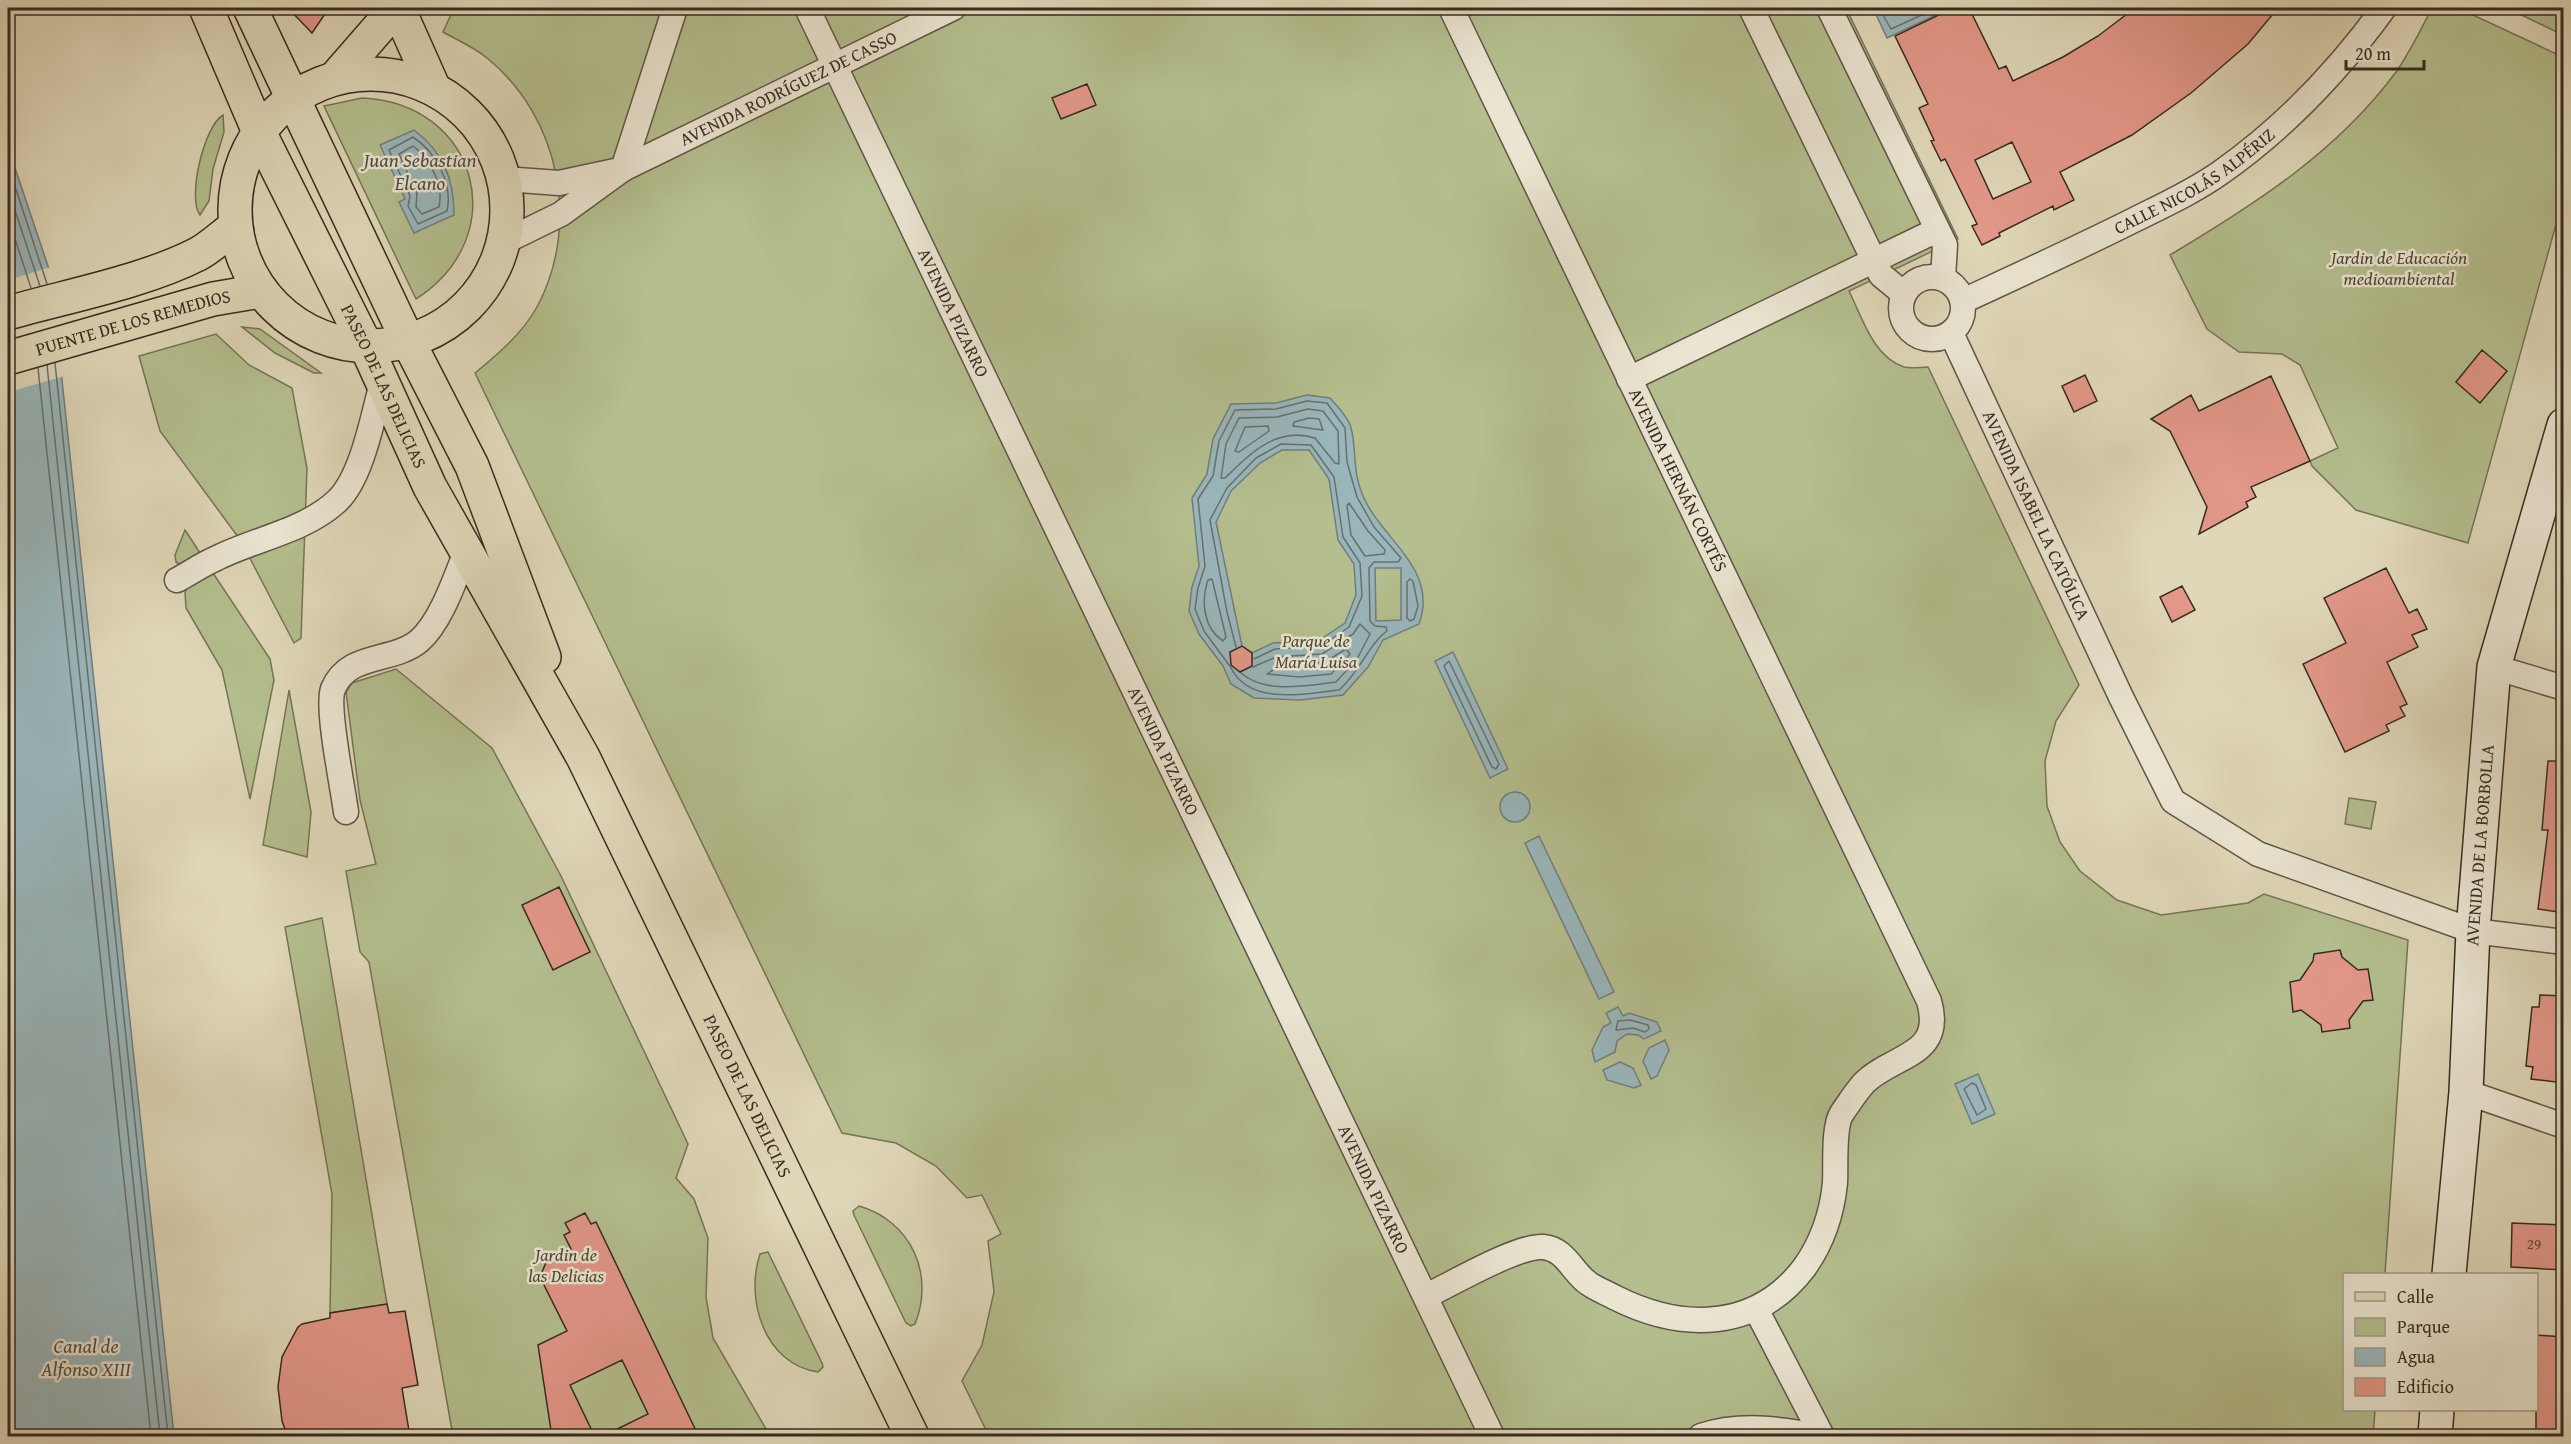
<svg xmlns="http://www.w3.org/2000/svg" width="2571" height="1444" viewBox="0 0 2571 1444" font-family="'Gentium Book Plus',serif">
<rect width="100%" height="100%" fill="#dfd7b8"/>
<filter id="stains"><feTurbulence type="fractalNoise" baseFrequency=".00333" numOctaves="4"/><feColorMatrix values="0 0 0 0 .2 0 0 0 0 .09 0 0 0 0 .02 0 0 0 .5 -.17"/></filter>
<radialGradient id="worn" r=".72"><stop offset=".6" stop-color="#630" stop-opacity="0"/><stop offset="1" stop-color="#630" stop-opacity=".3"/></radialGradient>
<path fill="#b4be8e" stroke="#757458" stroke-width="1.5" d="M 454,8 L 1846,8 L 1958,239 L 1849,291 C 1862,317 1873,357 1904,367 C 1911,369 1921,367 1928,367 L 2079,685 L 2056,721 L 2045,761 L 2047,806 L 2060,842 L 2080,871 L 2117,900 L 2161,915 L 2248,903 L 2264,894 L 2408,940 L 2385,1274 L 2344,1274 L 2344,1410 L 2375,1410 L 2373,1436 L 989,1436 L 962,1381 L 982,1345 L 994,1292 L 988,1241 L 1001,1234 L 982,1195 L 967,1198 L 936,1166 L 896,1143 L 842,1133 L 475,373 C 498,354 522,334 537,307 C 581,225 560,117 487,58 C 474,47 457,40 443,32 Z
M 2432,8 L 2458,8 L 2563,57 L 2563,199 L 2468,543 L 2356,510 L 2312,466 L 2310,461 L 2338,448 L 2300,365 L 2282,354 L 2239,352 L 2207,329 L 2170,255 C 2254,205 2337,152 2396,72 C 2410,52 2421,29 2432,8 Z
M 2507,8 L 2563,8 L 2563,35 Z
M 362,98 C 478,103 514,236 416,299 L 324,106 Z
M 223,115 L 224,132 L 213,169 L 209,201 L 200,215 C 187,198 204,126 223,115 Z
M 242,327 L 260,329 L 321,373 L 314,373 L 275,353 Z
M 216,334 L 249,365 L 292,388 L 307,468 L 301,638 L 294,643 L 241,541 L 160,431 L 139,356 Z
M 185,530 L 202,556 L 181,565 L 176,562 L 175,555 Z
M 211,570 L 270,659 L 274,680 L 250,799 L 222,670 L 186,608 L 185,592 L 191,580 Z
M 396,669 L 492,748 L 561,876 L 688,1144 L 676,1178 L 694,1199 L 708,1238 L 706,1297 L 713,1338 L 766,1429 L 775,1436 L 453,1436 L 369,962 L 360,952 L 346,871 L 376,864 L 360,800 L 346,692 L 352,683 Z
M 289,690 L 311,812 L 307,857 L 263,845 Z
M 2349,798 L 2376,802 L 2371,829 L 2345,824 Z
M 322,918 L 387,1304 L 330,1313 L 332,1194 L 285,927 Z
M 859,1206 C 911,1221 935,1274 915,1324 L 911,1326 L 906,1323 L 854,1215 L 853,1211 Z
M 768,1252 L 822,1363 L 823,1367 L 818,1372 C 764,1364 745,1299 760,1254 Z"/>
<path fill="#99b6bb" stroke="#717e7d" stroke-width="1.5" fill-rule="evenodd" d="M 1873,8 L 1951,8 L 1887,38 Z
M 414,130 C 443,152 454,178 454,215 L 414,233 L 399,202 L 405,199 L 380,145 Z
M 8,147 L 55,287 L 62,380 L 174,1436 L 8,1436 Z
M 1307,395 L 1330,398 C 1337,406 1349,418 1351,428 C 1357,450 1352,472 1363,496 C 1382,540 1439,569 1419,624 L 1383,640 L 1368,667 L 1343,695 L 1300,700 L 1254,698 L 1231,684 L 1223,666 L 1199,634 L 1189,611 L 1192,587 L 1199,566 L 1192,498 L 1207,474 L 1213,439 L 1231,404 L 1276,403 ZM 1282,450 L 1309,450 L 1329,479 L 1338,540 L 1354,564 L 1356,595 L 1345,623 L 1318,641 L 1273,643 L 1252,653 L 1242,646 L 1216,522 L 1231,491 L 1260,463 ZM 1375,568 L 1401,568 L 1401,620 L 1376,621 Z
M 1453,652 L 1508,769 L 1490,778 L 1435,661 Z
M1500 807a15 15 0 1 1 30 0a15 15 0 1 1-30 0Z
M 1539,836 L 1614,992 L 1599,999 L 1525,843 Z
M 1618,1007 L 1623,1016 L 1629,1013 L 1657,1022 L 1661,1031 L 1644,1039 L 1638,1035 L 1627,1034 L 1617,1041 L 1615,1052 L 1595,1062 L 1592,1050 L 1603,1027 L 1611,1023 L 1606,1013 Z
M 1665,1040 L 1669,1050 L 1657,1076 L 1651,1079 L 1643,1061 L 1649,1048 Z
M 1620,1062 L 1633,1068 L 1641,1085 L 1634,1088 L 1607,1080 L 1603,1070 Z
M 1978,1074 L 1995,1114 L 1972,1124 L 1955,1084 Z"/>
<path fill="#dfd7b8" d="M 51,267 L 58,286 L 65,376 L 8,392 L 8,280 Z"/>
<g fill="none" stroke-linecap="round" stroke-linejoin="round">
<path stroke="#68706e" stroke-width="1.5" d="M 1879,8 L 1891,29 L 1937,8
M 413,137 C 436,152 453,184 447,211 L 418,224 L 408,206 L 410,196 L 389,150 Z
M 413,146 C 430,159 444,185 439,207 L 422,214 L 416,207 L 417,193 L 399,154 Z
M 8,165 L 47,284
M 8,189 L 40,286
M 8,217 L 31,288
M 55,363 L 168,1436
M 47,365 L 160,1436
M 38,368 L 151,1436
M 1308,409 L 1323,411 L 1338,431 L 1339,464 L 1335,463 L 1315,438 C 1277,426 1251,453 1225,478 L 1221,478 L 1226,444 L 1239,418 L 1277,417 Z
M 1309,418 L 1319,419 L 1323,430 L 1293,426 L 1294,422 Z
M 1268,426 L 1269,431 L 1239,452 L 1235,451 L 1245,427 Z
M 1349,503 L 1368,531 L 1385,550 L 1384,554 L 1365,556 L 1351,535 L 1347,506 Z
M 1212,579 L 1226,637 L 1223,641 C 1203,628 1201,601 1208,580 Z
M 1410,579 L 1413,581 L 1418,606 L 1414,619 L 1410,621 L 1407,618 L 1407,582 Z
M 1236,647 L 1227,612 L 1210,520 L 1227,488 L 1256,458 L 1281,444 L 1311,445 L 1334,477 L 1343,537 L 1360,563 L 1362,596 L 1349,627 L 1321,646 L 1275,649 L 1254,659
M 1346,649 L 1350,654 L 1331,674 L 1299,677 L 1267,674 L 1279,666 L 1325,662 Z
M 1449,661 L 1499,764 L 1496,769 L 1492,767 L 1444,666 Z
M 1229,665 L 1204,631 L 1195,609 L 1198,588 L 1205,566 L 1198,499 L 1213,476 L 1219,441 L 1235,410 L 1276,409 L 1307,401 L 1327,403 L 1345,428 L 1347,462 L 1357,497 L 1374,527 L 1401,558 L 1398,562 L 1374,562 L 1369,568 L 1370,621 L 1375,626 L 1386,627 L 1387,631 C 1369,644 1359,673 1339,690 C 1303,694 1248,706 1230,666
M 1241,673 C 1265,694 1306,686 1336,682 L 1357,659 L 1370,634 L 1360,624 L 1353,634 L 1322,654 L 1276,657 L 1253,667
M 1630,1020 L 1648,1025 L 1649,1029 L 1645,1032 L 1633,1028 L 1616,1030 L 1618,1021 Z
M 1972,1083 L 1976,1085 L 1986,1109 L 1977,1115 L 1964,1089 Z"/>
</g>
<path fill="#e29788" stroke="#362b21" stroke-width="1.5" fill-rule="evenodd" d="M 288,8 L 329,8 L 312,33 Z
M 1953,8 L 1969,8 L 1999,69 L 2006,66 L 2013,81 L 2063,57 L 2098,36 L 2135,8 L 2278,8 L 2248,44 L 2191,93 L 2132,135 L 2060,172 L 2074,200 L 2054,210 L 2053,206 L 1999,233 L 2000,236 L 1982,245 L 1972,226 L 1977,224 L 1945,159 L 1941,161 L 1931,141 L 1934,140 L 1919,108 L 1928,104 L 1895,36 ZM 2012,142 L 2031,182 L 1993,199 L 1975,160 Z
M 1087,84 L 1096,105 L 1061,119 L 1052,98 Z
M 2482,350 L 2507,371 L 2480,403 L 2456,382 Z
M 2085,375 L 2097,401 L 2074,412 L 2062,386 Z
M 2271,376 L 2310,461 L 2251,487 L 2256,497 L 2246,502 L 2248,507 L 2199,534 L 2207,507 L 2170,431 L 2151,419 L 2191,395 L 2199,411 Z
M 2386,568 L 2409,613 L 2417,609 L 2427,629 L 2412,635 L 2418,647 L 2387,662 L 2407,704 L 2400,707 L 2405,716 L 2386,725 L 2389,731 L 2345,752 L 2303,664 L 2346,643 L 2324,598 Z
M 2182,586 L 2195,610 L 2172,622 L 2160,597 Z
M 1242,646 L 1252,653 L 1252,666 L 1240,672 L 1231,665 L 1230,652 Z
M 2548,761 L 2564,761 L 2564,913 L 2538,909 L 2548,830 L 2542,830 Z
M 559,887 L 590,952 L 553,970 L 522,905 Z
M 2340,950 L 2342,957 L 2358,970 L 2368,969 L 2373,1000 L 2363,1001 L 2349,1020 L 2350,1028 L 2322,1032 L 2321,1025 L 2301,1010 L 2293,1012 L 2290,982 L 2300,980 L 2313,961 L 2314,954 Z
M 2540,995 L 2564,996 L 2564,1083 L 2531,1079 L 2533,1067 L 2526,1066 L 2532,1007 L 2539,1007 Z
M 585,1213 L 591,1224 L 596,1222 L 699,1437 L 601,1437 L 648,1414 L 622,1360 L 570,1385 L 595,1437 L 552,1437 L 538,1345 L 567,1331 L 540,1277 L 547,1260 L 571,1249 L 564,1235 L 570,1232 L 565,1223 Z
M 2512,1223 L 2564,1225 L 2564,1270 L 2511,1267 Z
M 387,1304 L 389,1313 L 405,1311 L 418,1385 L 402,1388 L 410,1437 L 288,1437 L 282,1421 L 278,1387 L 282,1357 L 298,1327 L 302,1324 L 330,1318 L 330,1313 Z
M 2536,1335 L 2564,1337 L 2564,1437 L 2536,1437 Z"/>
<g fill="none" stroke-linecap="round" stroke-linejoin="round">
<defs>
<g id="street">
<path id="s1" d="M 807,8 L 1492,1436"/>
<path d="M 1751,8 L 1881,275 L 1904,294"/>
<path d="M 1829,8 L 1945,245 L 1943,278"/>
<path d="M 623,169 L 675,8"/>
<path d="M 505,179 L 559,183 L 615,171"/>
<path id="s2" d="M 504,242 L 561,214 L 623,169 L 953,8"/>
<circle cx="1932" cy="308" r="31"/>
<path id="s3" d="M 1963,301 C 2019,275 2076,249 2132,221 C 2162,206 2193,192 2220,173 C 2284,128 2339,70 2384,8"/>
<path id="s4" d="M 1951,333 L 2121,697 L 2173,801 L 2258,854 L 2473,931 L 2564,942"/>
<path d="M 1629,379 L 1937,230"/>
<path d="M 177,580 C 190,573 203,564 217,558 C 255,539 304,531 336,502 C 362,479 373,416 382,383"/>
<path d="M 2494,667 L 2564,688"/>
<path d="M 346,812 C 343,788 326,707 333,689 C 348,652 392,663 419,641 C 441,622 455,579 466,552"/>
<path d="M 2466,1092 L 2564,1126"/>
<path d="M 1426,1296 C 1452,1284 1518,1245 1543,1247 C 1566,1249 1572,1272 1588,1283 C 1596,1289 1607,1293 1616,1298 C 1682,1331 1756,1331 1804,1268 C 1822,1243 1832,1213 1835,1183 C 1836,1165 1833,1126 1842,1113 C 1849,1103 1856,1092 1864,1083 C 1893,1054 1945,1057 1929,1001 L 1451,8"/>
<path d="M 1756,1309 L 1822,1436"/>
<path d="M 1701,1436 C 1740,1423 1779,1429 1818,1436"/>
</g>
<g id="secondary">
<path id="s5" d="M 2449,1274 L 2466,1092 L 2473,931 L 2494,667 L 2564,425"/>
<path d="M 2435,1436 L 2437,1410"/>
</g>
<g id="primary">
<path id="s6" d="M 206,8 L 259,132 L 366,346 L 430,487 L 583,757 L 912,1436"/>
<path d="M 250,8 L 408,341 L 472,466 L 544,657"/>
<path d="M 398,8 L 434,89"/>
<circle cx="371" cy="210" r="136"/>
<path d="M 335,78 L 396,8"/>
<path d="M 8,313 C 67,296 143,282 198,254 C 211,247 223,235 235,227"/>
<path id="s7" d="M 8,358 L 213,299 L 261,291"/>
</g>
</defs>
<use href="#street" stroke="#605647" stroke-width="27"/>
<use href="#secondary" stroke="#362b21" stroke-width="36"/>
<use href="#primary" stroke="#362b21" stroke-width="36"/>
<use href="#street" stroke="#eae5d1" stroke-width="24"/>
<use href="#secondary" stroke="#eae5d1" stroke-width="33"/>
<use href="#primary" stroke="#dfd7b8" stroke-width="33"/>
</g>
<g text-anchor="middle" stroke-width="5" stroke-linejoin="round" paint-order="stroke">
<g font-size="15" fill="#61463b">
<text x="2534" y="1249">29</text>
</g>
<g font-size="18" fill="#362b21" stroke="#eae5d1">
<text dy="6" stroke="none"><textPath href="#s2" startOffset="324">AVENIDA RODRÍGUEZ DE CASSO</textPath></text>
<text dy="6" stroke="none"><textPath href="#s3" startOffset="261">CALLE NICOLÁS ALPÉRIZ</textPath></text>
<text dy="6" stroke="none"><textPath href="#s1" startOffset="338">AVENIDA PIZARRO</textPath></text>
<text dy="6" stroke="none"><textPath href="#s7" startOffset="130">PUENTE DE LOS REMEDIOS</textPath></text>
<text dy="6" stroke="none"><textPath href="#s6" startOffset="418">PASEO DE LAS DELICIAS</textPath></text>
<text transform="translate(1678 480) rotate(64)" y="6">AVENIDA HERNÁN CORTÉS</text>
<text dy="6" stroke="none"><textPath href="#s4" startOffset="201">AVENIDA ISABEL LA CATÓLICA</textPath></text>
<text dy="6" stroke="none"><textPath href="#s1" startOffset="824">AVENIDA PIZARRO</textPath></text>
<text dy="6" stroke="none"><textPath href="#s5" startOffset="430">AVENIDA DE LA BORBOLLA</textPath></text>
<text dy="6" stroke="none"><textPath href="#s6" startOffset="1216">PASEO DE LAS DELICIAS</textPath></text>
<text dy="6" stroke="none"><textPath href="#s1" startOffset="1310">AVENIDA PIZARRO</textPath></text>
</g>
<g font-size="18" font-style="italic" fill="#4f4837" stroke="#eae5d1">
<text x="2399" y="264">Jardin de Educación<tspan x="2399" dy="21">medioambiental</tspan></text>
<text x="1316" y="647">Parque de<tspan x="1316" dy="21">María Luisa</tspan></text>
<text x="566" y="1261">Jardin de<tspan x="566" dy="21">las Delicias</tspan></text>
</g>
<g font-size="20" font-style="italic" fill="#4f4e48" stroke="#eae5d1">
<text x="420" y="167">Juan Sebastian<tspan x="420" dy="23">Elcano</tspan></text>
<text x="86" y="1353">Canal de<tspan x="86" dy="23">Alfonso XIII</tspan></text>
</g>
</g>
<rect width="2571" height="1444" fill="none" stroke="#dfd7b8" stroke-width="30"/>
<rect x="9" y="9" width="2553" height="1426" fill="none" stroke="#362b21" stroke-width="3"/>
<rect x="15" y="15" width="2541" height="1414" fill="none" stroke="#362b21" stroke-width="1.5"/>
<rect x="2343" y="1273" width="195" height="138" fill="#eae5d1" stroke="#a29b8b" stroke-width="1.5"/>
<rect x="2355" y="1292" width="30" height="9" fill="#dfd7b8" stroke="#a29b8b" stroke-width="1.5"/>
<text x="2397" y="1303" font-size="18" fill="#362b21">Calle</text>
<rect x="2355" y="1318" width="30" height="18" fill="#b4be8e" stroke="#a29b8b" stroke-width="1.5"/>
<text x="2397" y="1333" font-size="18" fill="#362b21">Parque</text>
<rect x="2355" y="1348" width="30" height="18" fill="#99b6bb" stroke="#a29b8b" stroke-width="1.5"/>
<text x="2397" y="1363" font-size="18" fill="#362b21">Agua</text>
<rect x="2355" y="1378" width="30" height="18" fill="#e29788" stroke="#a29b8b" stroke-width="1.5"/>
<text x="2397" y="1393" font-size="18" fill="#362b21">Edificio</text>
<path d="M2346 60v9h78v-9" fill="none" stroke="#362b21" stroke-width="3"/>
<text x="2355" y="60" font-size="18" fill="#362b21" stroke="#eae5d1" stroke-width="4.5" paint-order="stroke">20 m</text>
<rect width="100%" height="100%" filter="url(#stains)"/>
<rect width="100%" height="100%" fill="url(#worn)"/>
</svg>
